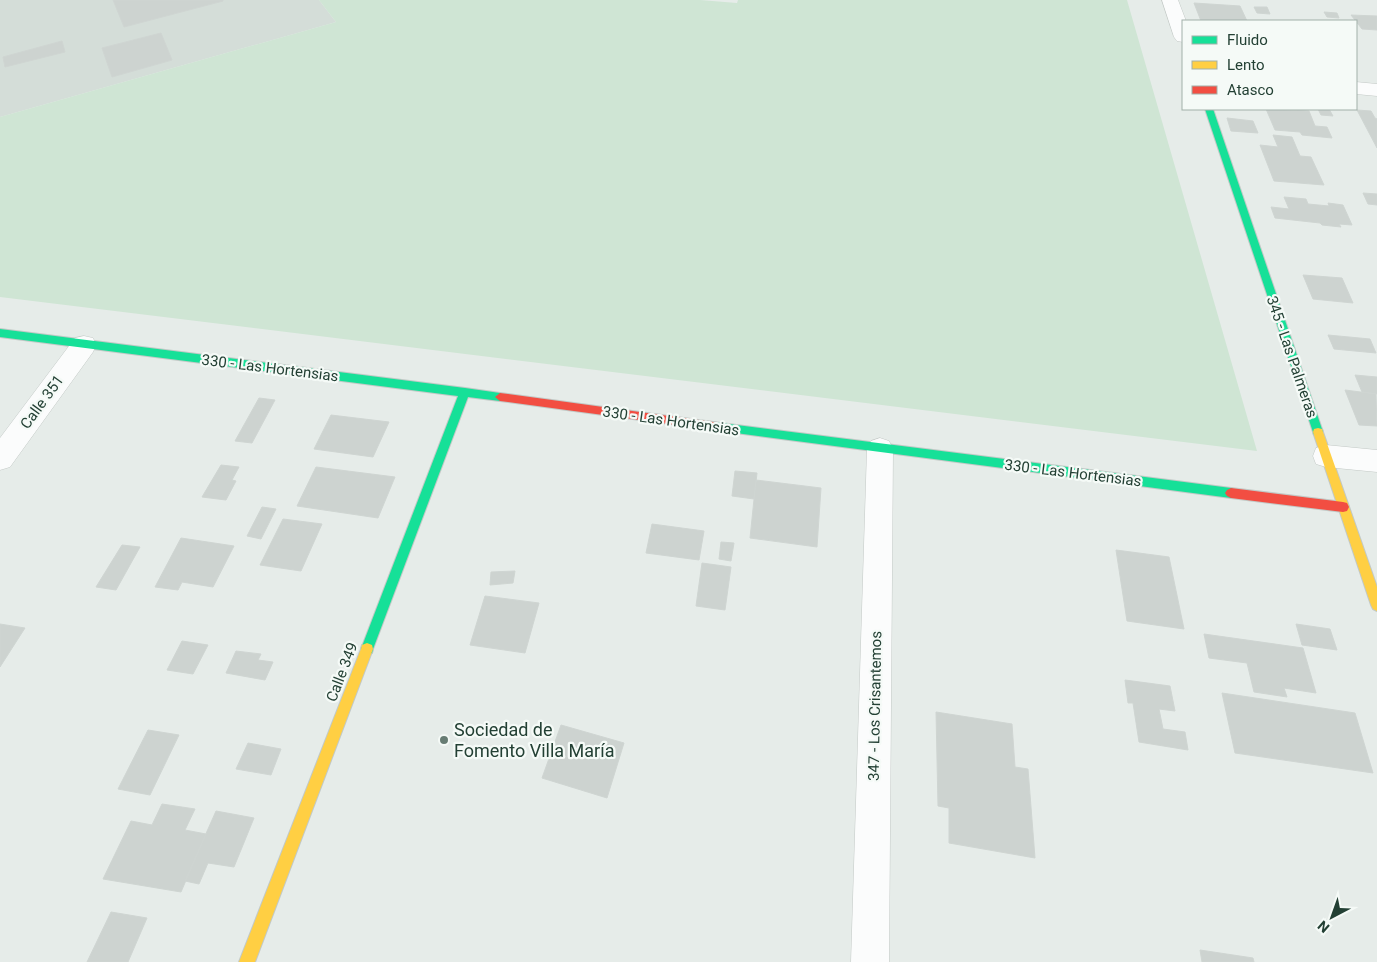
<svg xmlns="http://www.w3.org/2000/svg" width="1377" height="962" viewBox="0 0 1377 962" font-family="Roboto,sans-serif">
<rect width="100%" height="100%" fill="#e6ece9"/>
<path fill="#d4ddd8" d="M 0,0 L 319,0 L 336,22 L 0,117 Z"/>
<path fill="#cfe5d4" d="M 319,0 L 700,0 L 737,3 L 738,0 L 1127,0 L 1257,451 L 0,297 L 0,117 L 336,22 Z"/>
<path fill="#cdd3d0" stroke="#cfd5d2" d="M 113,0 L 223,0 L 223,1 L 124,27 Z
M 1194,3 L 1240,6 L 1247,21 L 1201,21 Z
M 1254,7 L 1267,7 L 1270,14 L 1257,13 Z
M 1324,12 L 1337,13 L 1339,18 L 1327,17 Z
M 1351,15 L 1377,16 L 1377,30 L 1362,29 Z
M 161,33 L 172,60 L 112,77 L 102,48 Z
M 62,41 L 65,52 L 5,67 L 3,57 Z
M 1266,109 L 1309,111 L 1315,126 L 1327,127 L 1332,138 L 1302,135 L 1300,132 L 1275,130 Z
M 1318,109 L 1329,109 L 1333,116 L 1321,115 Z
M 1357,110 L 1371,111 L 1375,118 L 1377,119 L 1377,148 Z
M 1227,118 L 1253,121 L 1258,133 L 1231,131 Z
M 1273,135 L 1292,137 L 1300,156 L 1311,157 L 1324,185 L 1274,181 L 1260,145 L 1278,147 Z
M 1363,193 L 1377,194 L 1377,205 L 1368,204 Z
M 1284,197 L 1306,199 L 1308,204 L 1329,206 L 1328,203 L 1343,205 L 1352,225 L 1339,224 L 1341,227 L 1322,225 L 1320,223 L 1275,218 L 1271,207 L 1289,209 Z
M 1303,275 L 1342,278 L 1353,303 L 1313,299 Z
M 1328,335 L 1370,339 L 1376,353 L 1334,349 Z
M 1355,375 L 1377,377 L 1377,394 L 1362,392 Z
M 1345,390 L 1376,394 L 1377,426 L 1359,425 Z
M 259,398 L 275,400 L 252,443 L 235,441 Z
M 331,415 L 389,422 L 373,457 L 314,449 Z
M 221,465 L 239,467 L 232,480 L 236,481 L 226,500 L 202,497 Z
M 316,467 L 395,477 L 378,518 L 297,506 Z
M 735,471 L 757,473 L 754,499 L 732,496 Z
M 756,480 L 821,488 L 817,547 L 750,538 Z
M 262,507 L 276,509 L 261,539 L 247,536 Z
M 283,519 L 322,524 L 301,571 L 260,565 Z
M 652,524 L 704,531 L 699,560 L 646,553 Z
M 181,538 L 234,546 L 213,587 L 182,582 L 178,590 L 155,587 Z
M 721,542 L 734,543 L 731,561 L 719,559 Z
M 122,545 L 140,547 L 116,590 L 96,587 Z
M 1116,550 L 1169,557 L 1184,629 L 1127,621 Z
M 702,563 L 731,567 L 725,610 L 696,606 Z
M 515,571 L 513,583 L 490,585 L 491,572 Z
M 485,596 L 539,603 L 525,653 L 470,645 Z
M 0,624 L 25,628 L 0,667 Z
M 1296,624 L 1330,629 L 1337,650 L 1302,645 Z
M 1204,634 L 1303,648 L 1316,693 L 1284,688 L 1287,697 L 1254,692 L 1247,663 L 1209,658 Z
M 182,641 L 208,645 L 193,674 L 167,670 Z
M 236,651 L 261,654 L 258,660 L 273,662 L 265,680 L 226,673 Z
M 1125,680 L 1170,686 L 1175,711 L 1159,709 L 1163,729 L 1185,732 L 1188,750 L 1139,742 L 1133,703 L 1128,703 Z
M 1222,693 L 1355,713 L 1373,773 L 1235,753 Z
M 936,712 L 1012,724 L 1015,767 L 1028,769 L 1035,858 L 949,843 L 949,808 L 938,806 Z
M 561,725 L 624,743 L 607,798 L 542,778 Z
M 148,730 L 179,735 L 150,795 L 118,789 Z
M 248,743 L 281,749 L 271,775 L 236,769 Z
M 162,804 L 195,809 L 185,830 L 206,834 L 181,892 L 103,879 L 131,821 L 152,825 Z
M 216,811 L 254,818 L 234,867 L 208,863 L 199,884 L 185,881 Z
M 111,912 L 147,918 L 128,962 L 87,962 Z
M 1200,950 L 1253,958 L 1254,962 L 1202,962 Z"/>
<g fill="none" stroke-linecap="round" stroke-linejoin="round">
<defs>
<path id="street" d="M 1162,0 L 1178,0 L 1186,21 L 1183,21 L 1183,42 L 1177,41 L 1174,37 Z
M 1356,82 L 1377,84 L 1377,96 L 1356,94 Z
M 84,336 L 93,338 L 96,345 L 93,352 L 10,467 L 0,470 L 0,438 L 75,338 Z
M 880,438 L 889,441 L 893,449 L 889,962 L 851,962 L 867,449 L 871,441 Z
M 1326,445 L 1377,450 L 1377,472 L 1326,467 L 1316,464 L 1313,456 L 1316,448 Z"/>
<path id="fast" d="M 1205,109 L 1213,109 L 1323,432 L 1322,435 L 1314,435 L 1313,432 Z
M 0,329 L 465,388 L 500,393 L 505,397 L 500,401 L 468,397 L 373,649 L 372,653 L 367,655 L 362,653 L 361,649 L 458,396 L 0,337 Z
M 713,422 L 1231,488 L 1235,490 L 1237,493 L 1235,496 L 1231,498 L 713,430 L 709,429 L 708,426 L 709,423 Z"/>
<path id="slow" d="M 1318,428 L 1322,429 L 1323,432 L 1377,587 L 1377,611 L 1373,609 L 1371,605 L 1313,432 L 1314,429 Z
M 367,643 L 372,645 L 373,649 L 255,962 L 239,962 L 361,649 L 362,645 Z"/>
<path id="jam" d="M 500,393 L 713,422 L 717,423 L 718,426 L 717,429 L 713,430 L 500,401 L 495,397 Z
M 1231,488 L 1343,502 L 1347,503 L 1349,507 L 1347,511 L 1343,512 L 1231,498 L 1227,496 L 1225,493 L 1227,490 Z"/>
</defs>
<use href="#street" stroke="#c3c9c6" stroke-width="1"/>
<use href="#fast" stroke="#c2c9c6" stroke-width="2"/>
<use href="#slow" stroke="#c2c9c6" stroke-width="2"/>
<use href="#jam" stroke="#c2c9c6" stroke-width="2"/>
<use href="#street" fill="#fbfcfc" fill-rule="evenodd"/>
<use href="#fast" fill="#16e098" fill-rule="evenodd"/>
<use href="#slow" fill="#ffcf43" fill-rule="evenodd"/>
<use href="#jam" fill="#f24e42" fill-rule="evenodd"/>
</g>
<circle fill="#677c73" stroke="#f5faf7" stroke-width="2" cx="444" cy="740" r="5"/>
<g text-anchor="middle" stroke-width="4.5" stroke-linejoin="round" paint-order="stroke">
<g font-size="15" fill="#234034" stroke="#f5faf7">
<text transform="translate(1292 357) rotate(71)" y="5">345 - Las Palmeras</text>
<text transform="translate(270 368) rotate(7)" y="5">330 - Las Hortensias</text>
<text transform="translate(42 402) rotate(-54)" y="5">Calle 351</text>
<text transform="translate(671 421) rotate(8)" y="5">330 - Las Hortensias</text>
<text transform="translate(1073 473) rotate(7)" y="5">330 - Las Hortensias</text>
<text transform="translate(342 672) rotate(-69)" y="5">Calle 349</text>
<text transform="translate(875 706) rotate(-89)" y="5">347 - Los Crisantemos</text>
</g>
<g font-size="18" fill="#234034" stroke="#f5faf7" text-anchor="start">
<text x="454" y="736">Sociedad de<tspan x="454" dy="21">Fomento Villa María</tspan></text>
</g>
</g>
<rect x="1182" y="20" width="175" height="90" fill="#f5faf7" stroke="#a1b0a9"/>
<rect x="1192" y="36" width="25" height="8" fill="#16e098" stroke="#a1b0a9"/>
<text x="1227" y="45" font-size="15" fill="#234034">Fluido</text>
<rect x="1192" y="61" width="25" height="8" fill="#ffcf43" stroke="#a1b0a9"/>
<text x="1227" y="70" font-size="15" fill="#234034">Lento</text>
<rect x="1192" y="86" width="25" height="8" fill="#f24e42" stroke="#a1b0a9"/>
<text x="1227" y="95" font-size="15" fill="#234034">Atasco</text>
<g transform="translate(1332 917) rotate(221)" stroke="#f5faf7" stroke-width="4" paint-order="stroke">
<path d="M0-4L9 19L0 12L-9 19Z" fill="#234034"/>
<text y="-8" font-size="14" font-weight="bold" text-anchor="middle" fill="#234034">N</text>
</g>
</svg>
